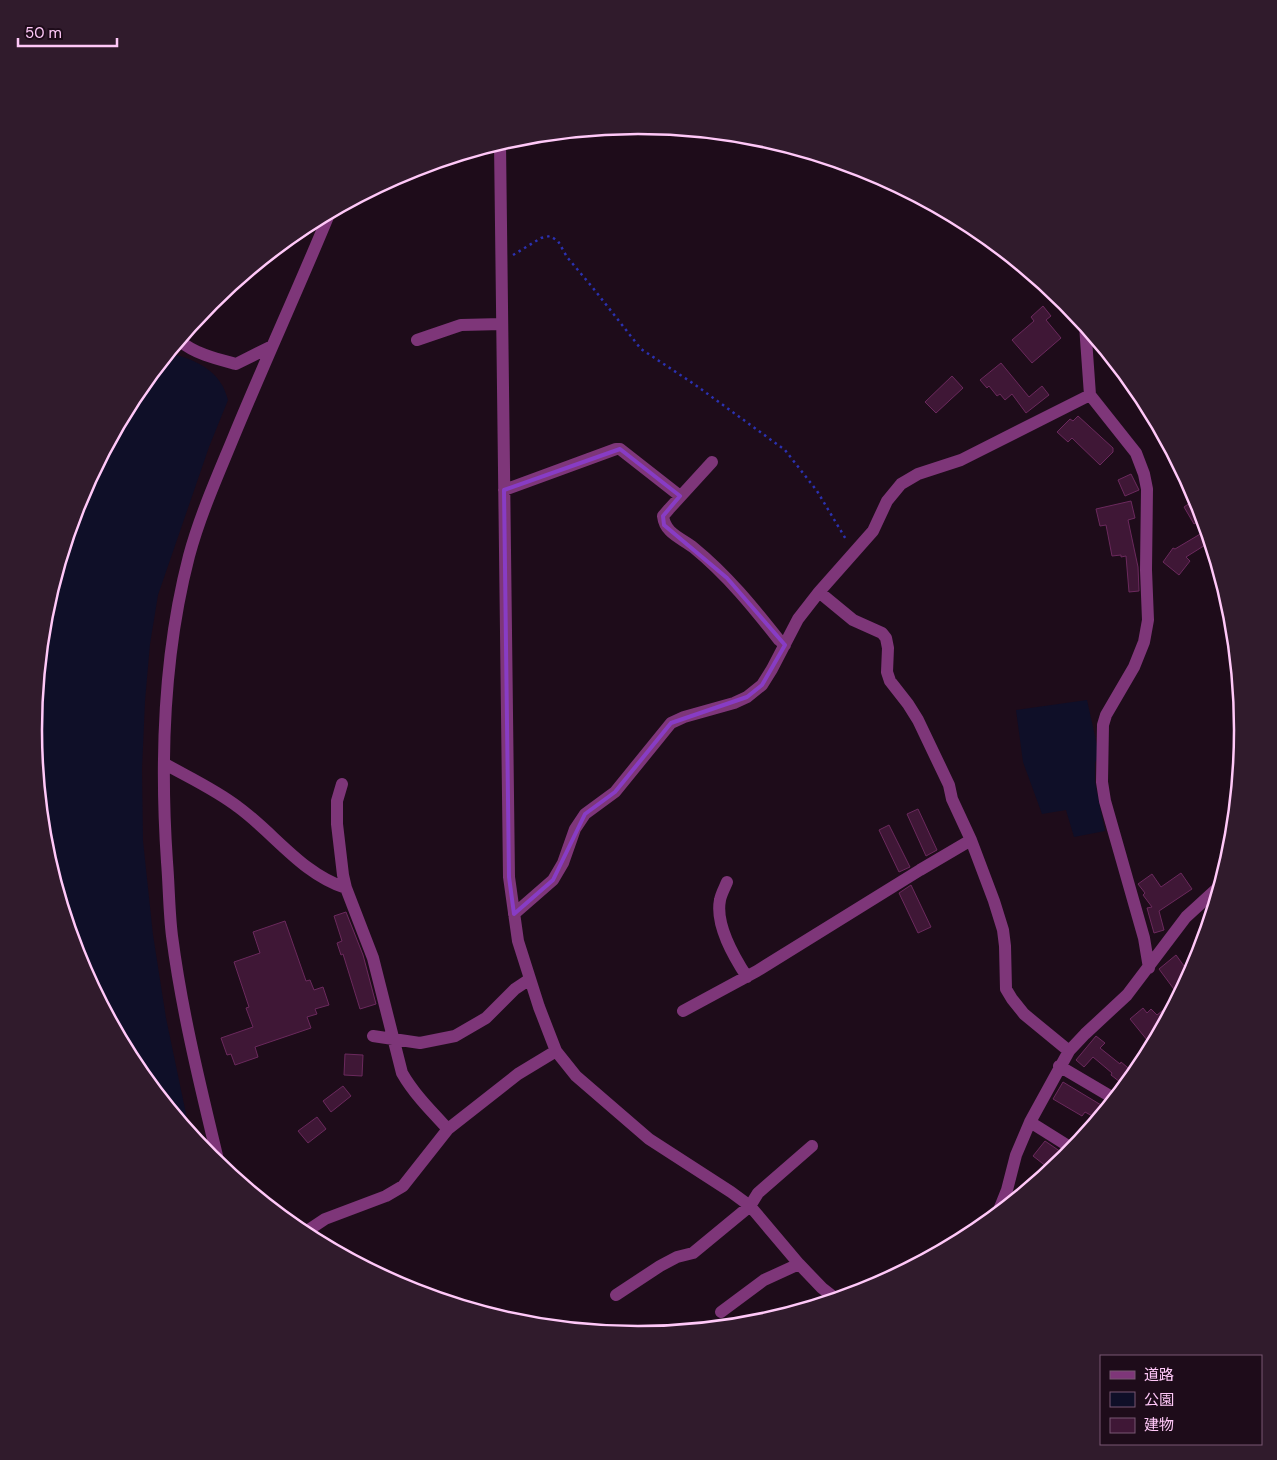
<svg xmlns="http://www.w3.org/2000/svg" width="1277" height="1460" viewBox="0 0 1277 1460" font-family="'DM Sans','Noto Sans JP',sans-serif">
<rect width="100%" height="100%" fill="#1e0c1a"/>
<path fill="#0f0f28" d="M 169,353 C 187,357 210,366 220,382 C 224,387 226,394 228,400 L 209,447 L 158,595 L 150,644 L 145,701 L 142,769 L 143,841 L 153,935 L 166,1018 L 190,1133 L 136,1066 L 80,961 L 45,848 L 34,730 L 45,612 L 80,498 L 136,394 Z
M 1087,700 L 1099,754 L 1095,763 L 1095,782 L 1105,831 L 1074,837 L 1066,810 L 1042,814 L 1023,762 L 1016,710 Z"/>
<path fill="#3f1736" stroke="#6b295d" d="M 1043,306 L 1051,316 L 1046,320 L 1061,338 L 1032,363 L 1012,340 L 1034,321 L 1031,317 Z
M 1001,363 L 1029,397 L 1042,386 L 1049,395 L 1026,413 L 1012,394 L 1005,400 L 1000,394 L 997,396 L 989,386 L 987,388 L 980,380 Z
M 952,376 L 963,388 L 936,413 L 925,402 Z
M 1078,416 L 1113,448 L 1113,452 L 1100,465 L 1072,438 L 1068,442 L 1057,432 L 1070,419 L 1073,421 Z
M 1131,474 L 1139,490 L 1125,496 L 1118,480 Z
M 1197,498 L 1203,519 L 1194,524 L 1184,507 Z
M 1131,501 L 1135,518 L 1128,520 L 1138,567 L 1139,591 L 1129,592 L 1126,556 L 1121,557 L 1121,555 L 1112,556 L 1106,525 L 1100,526 L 1096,509 Z
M 1207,530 L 1210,542 L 1186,557 L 1190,561 L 1179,575 L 1163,562 L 1173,548 L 1175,549 Z
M 918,809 L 937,850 L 926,856 L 907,814 Z
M 889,825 L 910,867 L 899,872 L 879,830 Z
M 1181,873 L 1192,889 L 1159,911 L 1164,930 L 1154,933 L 1147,908 L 1152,907 L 1143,895 L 1145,893 L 1138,884 L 1152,874 L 1161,887 Z
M 911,885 L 931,927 L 918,933 L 899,893 Z
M 346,912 L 363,955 L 376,1004 L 360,1009 L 343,954 L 341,955 L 337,943 L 342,941 L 334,916 Z
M 285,921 L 306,981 L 310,980 L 314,990 L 323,987 L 329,1005 L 315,1009 L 317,1014 L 307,1017 L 311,1028 L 255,1047 L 258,1057 L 235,1065 L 231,1054 L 227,1055 L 221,1038 L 253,1027 L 246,1008 L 249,1007 L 234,962 L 260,953 L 253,932 Z
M 1199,954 L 1197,962 L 1179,996 L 1159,969 L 1176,955 L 1184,966 Z
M 1177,999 L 1159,1033 L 1152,1046 L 1130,1019 L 1143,1008 L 1147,1013 L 1151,1009 L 1157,1015 Z
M 1096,1036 L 1105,1043 L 1100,1048 L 1120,1064 L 1121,1062 L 1133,1072 L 1126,1082 L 1122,1079 L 1120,1082 L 1111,1075 L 1112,1073 L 1093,1057 L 1084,1067 L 1076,1060 Z
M 345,1054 L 363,1055 L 362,1076 L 344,1075 Z
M 1063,1082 L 1101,1105 L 1107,1108 L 1098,1119 L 1085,1112 L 1082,1116 L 1053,1099 Z
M 343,1086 L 351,1096 L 331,1112 L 323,1101 Z
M 317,1117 L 326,1129 L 308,1143 L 298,1131 Z
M 1045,1141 L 1067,1156 L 1051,1170 L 1033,1156 Z"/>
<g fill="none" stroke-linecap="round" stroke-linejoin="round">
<path stroke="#2b31b0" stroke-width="2.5" stroke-dasharray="2.5 4" stroke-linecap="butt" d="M 513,255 L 541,238 L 550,236 L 558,241 L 567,257 L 593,288 L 641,349 L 694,384 L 785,450 L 817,491 L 847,541"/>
<path stroke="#7e3679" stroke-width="12" d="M 500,143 L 509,877 L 518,941 L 539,1007 L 556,1051 L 576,1076 L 649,1139 L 731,1192 L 750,1206 L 799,1264 L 822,1288 L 836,1299
M 1085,325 L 1090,395 L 1136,453 L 1144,474 L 1147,489 L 1146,570 L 1148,620 L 1144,642 L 1134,667 L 1106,715 L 1103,725 L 1102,782 L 1105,801 L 1144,938 L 1149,968
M 417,340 L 461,325 L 502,324
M 180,341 C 195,354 217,359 236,364 L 272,346
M 712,462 L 669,509 L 663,516 C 665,534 682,538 694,548 C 727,575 753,607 779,640 L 785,645
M 504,490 L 616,449 L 620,449 L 680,496
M 819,592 L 853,620 L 882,633 L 886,638 L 888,648 L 887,672 L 890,681 L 908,704 L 918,720 L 949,785 L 952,799 L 971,840 L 994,901 L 1003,930 L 1005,946 L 1006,989 L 1012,999 L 1024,1014 L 1069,1051
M 165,764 C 190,778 216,790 238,807 C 275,834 302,874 346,888
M 342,784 L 337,801 L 337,824 L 343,875 L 346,888 L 373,958 L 402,1073 C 414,1094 431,1111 448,1129
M 727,882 C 725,887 721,894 720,900 C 715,925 734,957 747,977
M 514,914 L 553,880 L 563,863 L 575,829 L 585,814 L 615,792 L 671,723 L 684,717 L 734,703 L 747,697 L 762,685 L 772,669 L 798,619 L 819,592 L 873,531 L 887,501 L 901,484 L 918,474 L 961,460 L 1090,395
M 683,1011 L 757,971 L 920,870 L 971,840
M 373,1036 L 420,1043 L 455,1036 L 486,1018 L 515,989 L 530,979
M 1059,1066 L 1115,1099
M 1030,1122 L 1073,1149
M 219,1164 C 201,1089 182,1013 172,936 C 169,912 169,886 167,862 C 160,760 163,656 189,556 C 200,515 218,475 234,436 C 265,361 299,287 330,212
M 997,1215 L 1007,1190 L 1016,1155 L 1030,1122 L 1069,1051 L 1085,1034 L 1127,995 L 1186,917 L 1221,885
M 304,1233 L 325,1219 L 386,1196 L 403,1186 L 448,1129 L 518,1074 L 556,1051
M 616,1295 L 660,1266 L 677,1257 L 693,1253 L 750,1206 L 758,1193 L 812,1146
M 721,1312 L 764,1280 L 799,1264"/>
</g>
<path fill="none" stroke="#883cc5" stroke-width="4" stroke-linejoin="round" d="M 620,449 L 680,496 L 663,516 L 664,525 L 727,578 L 785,645 L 762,685 L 747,697 L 671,723 L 615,792 L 585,814 L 553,880 L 514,914 L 509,877 L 504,490 Z"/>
<path d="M0 0H1277V1460H0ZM42 730a596 596 0 1 1 1192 0a596 596 0 1 1-1192 0Z" fill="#301b2c" fill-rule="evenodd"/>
<path fill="none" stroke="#ffc8f8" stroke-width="2.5" d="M42 730a596 596 0 1 1 1192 0a596 596 0 1 1-1192 0Z"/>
<rect x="1100" y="1355" width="162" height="90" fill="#1e0c1a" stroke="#785773"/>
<rect x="1110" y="1371" width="25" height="8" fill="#7e3679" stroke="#785773"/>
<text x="1144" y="1380" font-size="15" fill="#ffc8f8">道路</text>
<rect x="1110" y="1392" width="25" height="15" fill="#0f0f28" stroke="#785773"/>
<text x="1144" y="1405" font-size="15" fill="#ffc8f8">公園</text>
<rect x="1110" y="1418" width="25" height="15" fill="#3f1736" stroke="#785773"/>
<text x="1144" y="1430" font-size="15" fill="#ffc8f8">建物</text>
<path d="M18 38v8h99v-8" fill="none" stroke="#ffc8f8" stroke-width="2.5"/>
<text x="25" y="38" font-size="15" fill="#ffc8f8" stroke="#1e0c1a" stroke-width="4" paint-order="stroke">50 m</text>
</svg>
